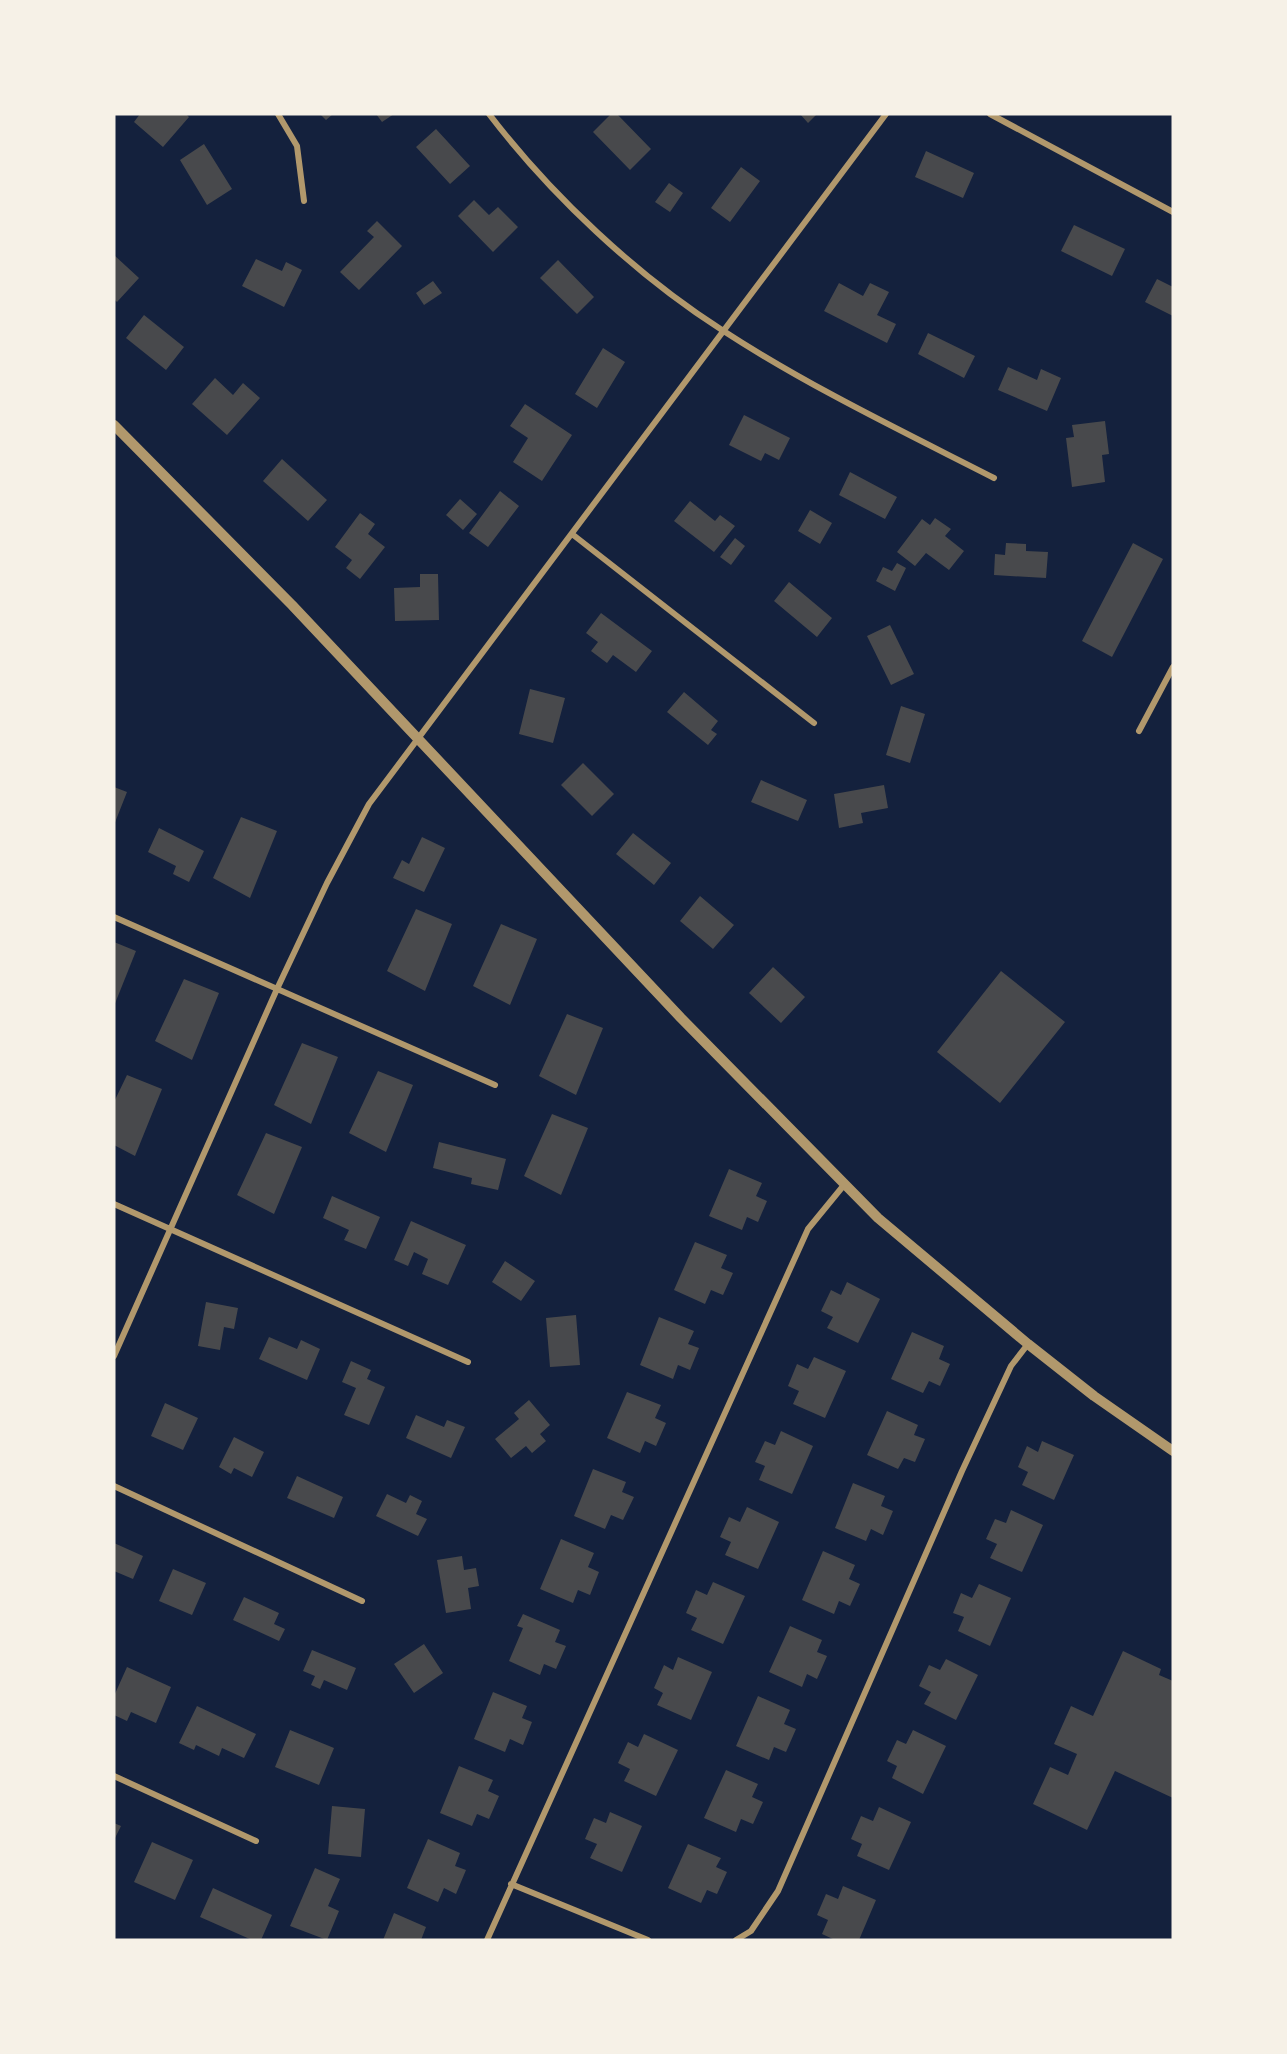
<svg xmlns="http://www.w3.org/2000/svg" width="1287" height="2054" viewBox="0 0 1287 2054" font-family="'Open Sans',sans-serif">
<rect width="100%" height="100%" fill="#14213d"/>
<path fill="#48494c" d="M 140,114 L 186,114 L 189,117 L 163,147 L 134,122 Z
M 320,114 L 333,114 L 326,120 Z
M 376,114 L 394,114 L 382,122 Z
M 611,114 L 617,114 L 651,149 L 630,170 L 593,132 Z
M 800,114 L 817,114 L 808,123 Z
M 436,129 L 470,166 L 450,184 L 416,147 Z
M 204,144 L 232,189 L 207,205 L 180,160 Z
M 926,151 L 974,173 L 963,198 L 915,177 Z
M 741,167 L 760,181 L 730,222 L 711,208 Z
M 669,183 L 683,193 L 670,212 L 655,202 Z
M 474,200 L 489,215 L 498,207 L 518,227 L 493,252 L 458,216 Z
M 377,221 L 402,246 L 359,290 L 340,272 L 374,237 L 367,231 Z
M 1074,225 L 1125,249 L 1112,276 L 1061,251 Z
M 114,255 L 139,278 L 117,302 L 114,299 Z
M 256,259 L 282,271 L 286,262 L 302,270 L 284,307 L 242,286 Z
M 558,260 L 594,297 L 577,314 L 540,278 Z
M 1157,279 L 1173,287 L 1173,316 L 1145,302 Z
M 433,281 L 442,293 L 424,305 L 416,293 Z
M 839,283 L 863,296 L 870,283 L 889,292 L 877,315 L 896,324 L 887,343 L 824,311 Z
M 144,315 L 184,347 L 166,370 L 126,338 Z
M 928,333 L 975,356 L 964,378 L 918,354 Z
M 603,348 L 625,362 L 597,408 L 575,394 Z
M 1008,367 L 1037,380 L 1041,369 L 1061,378 L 1047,411 L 998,390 Z
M 215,378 L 233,395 L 243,383 L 260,398 L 227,435 L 192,404 Z
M 525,404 L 572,435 L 542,481 L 513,462 L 528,438 L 510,426 Z
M 744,415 L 790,438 L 779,460 L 765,453 L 761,461 L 729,445 Z
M 1105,421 L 1109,454 L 1102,455 L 1105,482 L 1072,487 L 1066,438 L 1074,437 L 1072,425 Z
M 282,459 L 327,500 L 308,521 L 263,481 Z
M 850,472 L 897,497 L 885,519 L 839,495 Z
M 500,491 L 519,506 L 488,547 L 469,533 Z
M 460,499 L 477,514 L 463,530 L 446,515 Z
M 690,501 L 715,521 L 720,515 L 735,526 L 714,552 L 674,521 Z
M 810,510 L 832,523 L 820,544 L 798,531 Z
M 360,513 L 375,524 L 368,534 L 385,547 L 360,579 L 346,568 L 352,560 L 335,547 Z
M 935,518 L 951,529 L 945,536 L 964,551 L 949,570 L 926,553 L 915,566 L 897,552 L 922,519 L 930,525 Z
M 735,538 L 745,546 L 731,565 L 720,557 Z
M 1006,543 L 1026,544 L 1026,551 L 1048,552 L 1046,578 L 994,575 L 995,554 L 1005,555 Z
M 1133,543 L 1163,559 L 1112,657 L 1082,641 Z
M 897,563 L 906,568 L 895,591 L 876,581 L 883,567 L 892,571 Z
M 420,574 L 438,574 L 439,620 L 395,621 L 394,588 L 420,587 Z
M 789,582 L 832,618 L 817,637 L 774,601 Z
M 601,613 L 652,651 L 636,672 L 613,655 L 607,663 L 591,651 L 598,642 L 586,633 Z
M 890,625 L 914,674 L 891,685 L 867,636 Z
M 530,689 L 565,698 L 553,743 L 519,734 Z
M 684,692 L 718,721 L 711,730 L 717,734 L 708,745 L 667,712 Z
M 901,706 L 925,714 L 910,763 L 886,755 Z
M 583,763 L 614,794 L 592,816 L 561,785 Z
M 761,780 L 807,800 L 798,821 L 751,802 Z
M 884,785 L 888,808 L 861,813 L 863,823 L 839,828 L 834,794 Z
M 114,787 L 127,792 L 114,825 Z
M 241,817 L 277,831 L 250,898 L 213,878 Z
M 159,828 L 204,851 L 189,882 L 173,874 L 176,866 L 148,852 Z
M 633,833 L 671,863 L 654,885 L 616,854 Z
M 422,837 L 445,848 L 424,892 L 393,878 L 402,860 L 409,864 Z
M 700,896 L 734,925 L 713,949 L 680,921 Z
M 416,909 L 452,924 L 425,991 L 387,971 Z
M 501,924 L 537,939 L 510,1005 L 473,986 Z
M 114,942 L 136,951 L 114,1006 Z
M 773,967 L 805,997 L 781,1023 L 749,993 Z
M 1001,971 L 1065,1022 L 1000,1103 L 937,1052 Z
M 184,979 L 219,993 L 192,1060 L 155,1041 Z
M 567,1014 L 603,1028 L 576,1095 L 539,1076 Z
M 302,1043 L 338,1057 L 311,1124 L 274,1105 Z
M 378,1071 L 413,1085 L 386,1152 L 349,1133 Z
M 127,1075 L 162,1089 L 135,1156 L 114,1145 L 114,1102 Z
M 552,1114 L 588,1128 L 561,1195 L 524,1176 Z
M 266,1133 L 302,1147 L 274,1214 L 237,1195 Z
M 439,1142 L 506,1159 L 498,1190 L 471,1184 L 472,1178 L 433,1168 Z
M 729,1169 L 762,1183 L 756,1196 L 767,1201 L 758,1222 L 747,1217 L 742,1230 L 709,1216 Z
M 332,1196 L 380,1217 L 366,1249 L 344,1240 L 349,1230 L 323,1218 Z
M 411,1221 L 466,1245 L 448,1285 L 422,1274 L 428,1259 L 414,1252 L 408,1266 L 394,1260 Z
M 695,1242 L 727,1255 L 721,1268 L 733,1273 L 723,1295 L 711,1290 L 705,1304 L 674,1290 Z
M 505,1261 L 535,1281 L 521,1301 L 492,1282 Z
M 847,1282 L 880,1299 L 858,1343 L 827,1328 L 833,1317 L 821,1311 L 831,1290 L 841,1295 Z
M 206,1302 L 238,1308 L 234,1329 L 224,1327 L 220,1350 L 198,1346 Z
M 576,1315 L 580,1365 L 550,1367 L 546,1318 Z
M 659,1317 L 694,1331 L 688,1344 L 699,1348 L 690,1370 L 678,1365 L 673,1379 L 640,1365 Z
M 912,1332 L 944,1346 L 939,1359 L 950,1364 L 940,1386 L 929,1381 L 923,1393 L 891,1379 Z
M 269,1337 L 297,1349 L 301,1340 L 320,1349 L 307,1380 L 259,1359 Z
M 814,1357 L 846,1371 L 825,1418 L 793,1404 L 799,1391 L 788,1386 L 797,1364 L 808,1369 Z
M 351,1361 L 371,1370 L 367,1379 L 385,1387 L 369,1425 L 344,1415 L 356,1388 L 342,1382 Z
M 627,1392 L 661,1405 L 655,1418 L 666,1423 L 656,1446 L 645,1441 L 640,1453 L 607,1438 Z
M 529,1400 L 550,1425 L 540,1434 L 546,1441 L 532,1453 L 526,1446 L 511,1458 L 495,1439 L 519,1419 L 514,1413 Z
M 165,1403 L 198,1418 L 183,1450 L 151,1436 Z
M 887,1411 L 918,1425 L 914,1435 L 925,1439 L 915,1462 L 904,1458 L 898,1469 L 867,1455 Z
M 416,1415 L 444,1427 L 447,1420 L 465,1427 L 451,1458 L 406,1438 Z
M 781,1431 L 813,1446 L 792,1494 L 759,1480 L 765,1466 L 755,1462 L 765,1441 L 775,1445 Z
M 234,1437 L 264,1452 L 252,1477 L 234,1468 L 231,1474 L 219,1467 Z
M 1042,1441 L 1074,1455 L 1054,1500 L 1022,1485 L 1028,1472 L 1018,1467 L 1027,1446 L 1038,1452 Z
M 593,1469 L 626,1482 L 622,1492 L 634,1497 L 623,1520 L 611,1515 L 605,1529 L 574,1516 Z
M 297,1476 L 343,1497 L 334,1518 L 287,1498 Z
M 853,1483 L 885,1496 L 881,1506 L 893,1511 L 883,1535 L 871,1529 L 866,1541 L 835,1528 Z
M 387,1494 L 406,1503 L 410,1495 L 422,1501 L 416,1514 L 427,1519 L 418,1536 L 376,1516 Z
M 747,1507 L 779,1522 L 758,1569 L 725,1555 L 731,1542 L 720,1537 L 729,1517 L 740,1522 Z
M 1011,1510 L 1043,1525 L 1022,1572 L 990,1558 L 997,1544 L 986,1539 L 995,1519 L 1006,1523 Z
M 561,1539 L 594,1553 L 588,1567 L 599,1572 L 590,1595 L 578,1590 L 573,1603 L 540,1589 Z
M 114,1543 L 143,1556 L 133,1579 L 114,1571 Z
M 823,1551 L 855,1565 L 849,1579 L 860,1584 L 850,1606 L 839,1601 L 834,1614 L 802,1600 Z
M 462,1556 L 464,1570 L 476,1568 L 479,1586 L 468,1588 L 471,1609 L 446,1613 L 437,1560 Z
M 173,1569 L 206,1583 L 192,1615 L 159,1601 Z
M 713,1582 L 745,1596 L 723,1644 L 691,1630 L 697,1618 L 686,1613 L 696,1590 L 707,1595 Z
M 979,1584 L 1011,1598 L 990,1646 L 958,1631 L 964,1617 L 953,1613 L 961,1593 L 972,1598 Z
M 244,1597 L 279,1613 L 274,1624 L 285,1629 L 279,1641 L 233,1620 Z
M 523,1614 L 560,1630 L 555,1642 L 566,1646 L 556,1669 L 544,1664 L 540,1675 L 509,1661 L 523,1628 L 517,1626 Z
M 790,1626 L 822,1640 L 817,1652 L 827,1656 L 817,1679 L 807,1674 L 802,1687 L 769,1672 Z
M 424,1644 L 443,1673 L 414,1693 L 394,1664 Z
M 312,1650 L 356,1668 L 347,1690 L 324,1680 L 320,1689 L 311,1685 L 315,1676 L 303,1671 Z
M 1123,1651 L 1161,1669 L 1159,1675 L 1173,1681 L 1173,1798 L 1115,1771 L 1087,1830 L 1033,1804 L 1050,1767 L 1068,1775 L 1077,1754 L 1054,1744 L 1071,1706 L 1093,1716 Z
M 678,1657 L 712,1672 L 691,1720 L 657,1705 L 663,1693 L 654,1688 L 664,1665 L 673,1670 Z
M 946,1659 L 978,1675 L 956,1720 L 924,1704 L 931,1692 L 919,1686 L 929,1665 L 940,1670 Z
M 127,1667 L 171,1687 L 156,1723 L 131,1712 L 127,1721 L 114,1715 L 114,1696 Z
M 493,1692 L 527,1706 L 522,1718 L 532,1722 L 523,1745 L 510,1739 L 505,1752 L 474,1739 Z
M 758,1696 L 790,1710 L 784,1724 L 796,1729 L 786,1752 L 774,1747 L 769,1760 L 736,1746 Z
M 197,1706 L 256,1734 L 244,1758 L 222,1748 L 219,1756 L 196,1745 L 194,1750 L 179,1743 Z
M 290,1730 L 334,1748 L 319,1785 L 275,1767 Z
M 913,1730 L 946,1746 L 923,1794 L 892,1778 L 897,1766 L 887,1761 L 897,1740 L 906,1744 Z
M 644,1734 L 678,1750 L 656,1796 L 624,1781 L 630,1769 L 618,1763 L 628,1742 L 638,1747 Z
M 459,1766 L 493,1780 L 488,1791 L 499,1796 L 489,1819 L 477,1814 L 472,1826 L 440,1813 Z
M 726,1770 L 758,1784 L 752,1797 L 763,1802 L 753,1824 L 741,1819 L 736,1832 L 704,1818 Z
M 332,1806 L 365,1809 L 361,1857 L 328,1854 Z
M 879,1807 L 911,1822 L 889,1870 L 857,1856 L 862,1844 L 851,1839 L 861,1816 L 873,1821 Z
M 610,1812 L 642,1826 L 622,1872 L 590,1858 L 597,1844 L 585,1839 L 594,1818 L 606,1823 Z
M 114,1823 L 121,1826 L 114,1840 Z
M 428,1839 L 460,1853 L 455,1866 L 466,1870 L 456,1894 L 444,1888 L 438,1902 L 407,1888 Z
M 152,1842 L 193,1860 L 175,1900 L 134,1882 Z
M 688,1844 L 721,1858 L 716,1867 L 727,1872 L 717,1894 L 707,1890 L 701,1903 L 668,1888 Z
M 315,1868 L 340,1879 L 328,1906 L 339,1911 L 327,1940 L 290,1926 Z
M 843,1886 L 876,1900 L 859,1940 L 835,1940 L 822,1934 L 828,1920 L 817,1915 L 826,1894 L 838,1899 Z
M 213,1888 L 272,1915 L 261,1940 L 252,1940 L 200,1917 Z
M 394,1913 L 426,1927 L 421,1940 L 383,1940 Z"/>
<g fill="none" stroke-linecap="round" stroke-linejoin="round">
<path stroke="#b1986c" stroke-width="6" d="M 278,114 L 297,146 L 304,201
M 489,114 C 551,195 636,275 722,330 C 808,386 902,431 994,478
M 990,114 L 1173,212
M 572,534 L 814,723
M 1139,731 L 1173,667
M 114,917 L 495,1085
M 114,1204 L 468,1362
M 114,1356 L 277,989 L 327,883 L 369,804 L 886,114
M 114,1486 L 362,1601
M 114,1776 L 256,1841
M 511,1884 L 648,1940
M 487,1940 L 808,1229 L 844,1185
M 736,1940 L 751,1931 L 778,1891 L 962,1471 L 1011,1366 L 1028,1344"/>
<path stroke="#b1986c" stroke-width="10" d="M 114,425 L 292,605 L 681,1018 L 878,1218 L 1028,1344 L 1094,1396 L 1173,1451"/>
</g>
<rect width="1287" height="2054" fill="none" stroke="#f6f1e7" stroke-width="231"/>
</svg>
